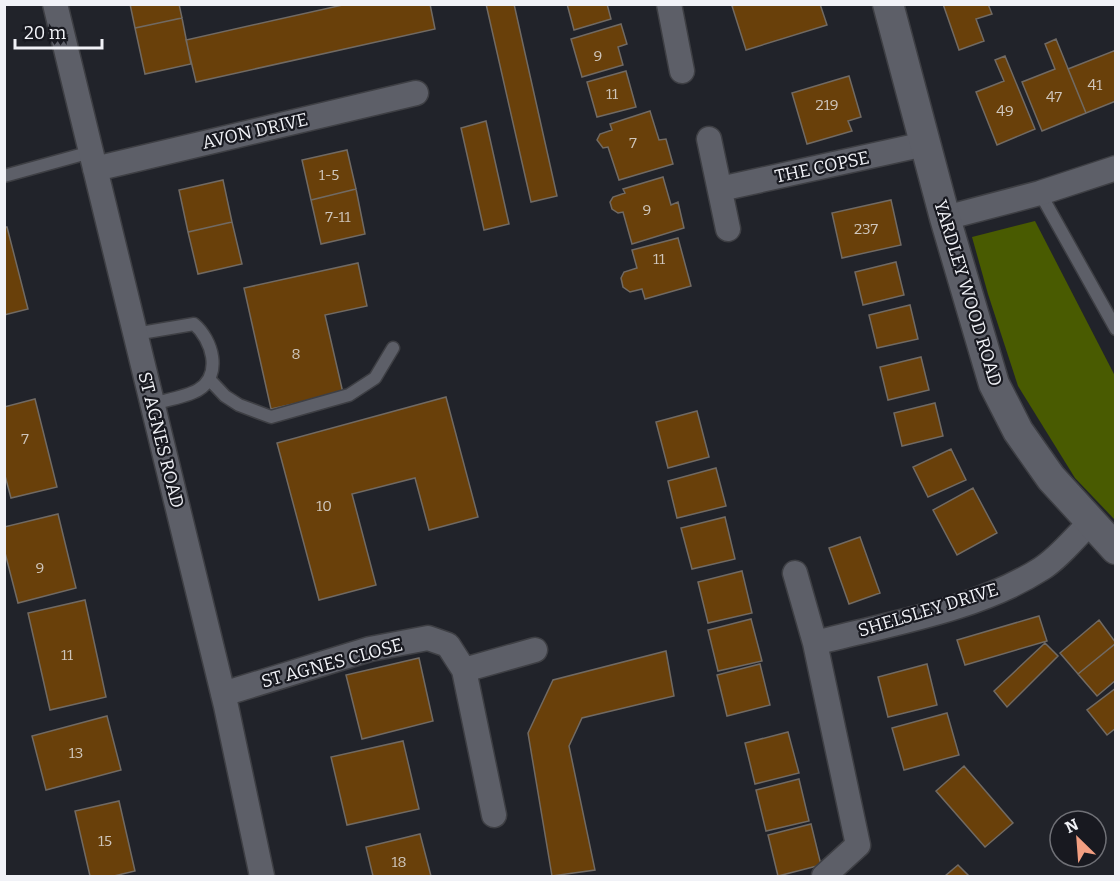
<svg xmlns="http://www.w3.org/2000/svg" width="1120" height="881" viewBox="0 0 1120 881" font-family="Bitter,serif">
<rect width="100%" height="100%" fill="#21232a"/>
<path fill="#495b01" d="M 1035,221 L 1115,376 L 1115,520 L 1075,478 L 1018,386 L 988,294 L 972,237 Z"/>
<path fill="#69400a" stroke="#716a63" stroke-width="1.5" d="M 130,4 L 179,4 L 182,18 L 135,28 Z
M 347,4 L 430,4 L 435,29 L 196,82 L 186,40 Z
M 486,4 L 514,4 L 557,196 L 531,202 Z
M 567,4 L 607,4 L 611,19 L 574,30 Z
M 736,4 L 820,4 L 827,25 L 746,50 L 732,6 Z
M 943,4 L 988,4 L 992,14 L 976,19 L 984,41 L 959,50 Z
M 182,18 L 191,64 L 145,74 L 135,28 Z
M 621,24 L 627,44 L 618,47 L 623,65 L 582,77 L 571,39 Z
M 1056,39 L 1086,113 L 1042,131 L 1022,82 L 1055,69 L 1045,44 Z
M 1116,50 L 1116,101 L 1086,113 L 1068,69 Z
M 1005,56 L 1035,129 L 997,145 L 976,92 L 1004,81 L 995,60 Z
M 626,71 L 636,107 L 597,117 L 587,82 Z
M 849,76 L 861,117 L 848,121 L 852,131 L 807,144 L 792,93 Z
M 650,111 L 659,140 L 666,139 L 673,164 L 619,180 L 608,147 L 603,148 L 597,140 L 600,134 L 612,130 L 610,124 Z
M 486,121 L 509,224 L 484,230 L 461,128 Z
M 347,150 L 356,189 L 311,200 L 302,160 Z
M 663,177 L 671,205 L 678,202 L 684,228 L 632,244 L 623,212 L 618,213 L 612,209 L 610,202 L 613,197 L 625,193 L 623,189 Z
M 223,180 L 232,222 L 188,232 L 179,190 Z
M 356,189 L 365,234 L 321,244 L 311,200 Z
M 891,200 L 901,245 L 842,258 L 832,213 Z
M 232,222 L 242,264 L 198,274 L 188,232 Z
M 4,227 L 7,227 L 28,309 L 4,315 Z
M 678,238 L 691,286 L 645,299 L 642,289 L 630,292 L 623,287 L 621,278 L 624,272 L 637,268 L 632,250 Z
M 896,262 L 904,295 L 863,305 L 855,272 Z
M 358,263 L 367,306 L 325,315 L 343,393 L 271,409 L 244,288 Z
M 910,305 L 918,339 L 877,348 L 869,315 Z
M 921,357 L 929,390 L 888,400 L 880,367 Z
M 446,397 L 478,517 L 429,530 L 415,478 L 352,494 L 376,585 L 319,600 L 277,443 Z
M 35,399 L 57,487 L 11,498 L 4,472 L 4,407 Z
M 935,403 L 943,436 L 902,446 L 894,413 Z
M 697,411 L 709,457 L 668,468 L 656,422 Z
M 951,449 L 966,480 L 928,497 L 913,467 Z
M 716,468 L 726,506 L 677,518 L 668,481 Z
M 973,488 L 997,533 L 957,555 L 933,510 Z
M 58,514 L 76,588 L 18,603 L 4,549 L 4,527 Z
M 725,517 L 735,559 L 692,569 L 681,528 Z
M 860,537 L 880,593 L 849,604 L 829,548 Z
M 742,571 L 752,613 L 708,623 L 698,582 Z
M 85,600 L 106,697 L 50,710 L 28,613 Z
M 1039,616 L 1047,641 L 965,665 L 957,640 Z
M 751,619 L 762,661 L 718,671 L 708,630 Z
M 1099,620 L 1116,643 L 1078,674 L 1060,653 Z
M 1045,643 L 1058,656 L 1007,707 L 994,691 Z
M 1116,643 L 1116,680 L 1097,696 L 1078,674 Z
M 666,651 L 674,696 L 582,718 L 569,746 L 595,870 L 552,876 L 528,733 L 553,680 Z
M 419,658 L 433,721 L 362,739 L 346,675 Z
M 760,664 L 770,705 L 727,716 L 717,675 Z
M 927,664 L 937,705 L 888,717 L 878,677 Z
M 1116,688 L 1116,728 L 1107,735 L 1087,710 Z
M 947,713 L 959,755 L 904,770 L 892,728 Z
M 107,716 L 121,770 L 46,790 L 32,736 Z
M 788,732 L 799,773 L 755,784 L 745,743 Z
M 403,741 L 419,809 L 347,825 L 331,757 Z
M 964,766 L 1013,823 L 985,847 L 936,791 Z
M 799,779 L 809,821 L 766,831 L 756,790 Z
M 119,801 L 135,871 L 114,876 L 90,876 L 75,811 Z
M 811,824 L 821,865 L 778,876 L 768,835 Z
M 420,834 L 431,876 L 373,876 L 366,847 Z
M 958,865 L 969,876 L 945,876 Z"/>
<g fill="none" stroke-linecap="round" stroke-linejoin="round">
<defs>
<path id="service" d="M 4,176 L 91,152
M 1040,193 L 1116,329
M 135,334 L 194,324 C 212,339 223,375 198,390 C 186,397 166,400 152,404
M 209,379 L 225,396 L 239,405 L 271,417 L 349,395 L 375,378 L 393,348"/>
<path id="minor" d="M 55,4 L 226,706 L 262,876
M 669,4 L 682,71
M 709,139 L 728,229
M 95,169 L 416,93
M 720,189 L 925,144
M 945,218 L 1040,193 L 1116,168
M 795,573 L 815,643
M 464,670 L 535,650
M 223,694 L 370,649 L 428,638 L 448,645 L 464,670 L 494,815
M 824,876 L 858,845 L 815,643 C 888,624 977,610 1041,569 C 1059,558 1075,537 1091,522"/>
<path id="tertiary" d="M 888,4 L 945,218 L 994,384 L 1018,431 L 1051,478 L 1116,549"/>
</defs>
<use href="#service" stroke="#3e3f44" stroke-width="15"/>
<use href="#minor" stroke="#3e3f44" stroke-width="27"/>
<use href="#tertiary" stroke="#3e3f44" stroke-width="33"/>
<use href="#service" stroke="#5d5f68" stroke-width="12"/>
<use href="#minor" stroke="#5d5f68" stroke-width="24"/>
<use href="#tertiary" stroke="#5d5f68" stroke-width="30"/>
</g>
<g text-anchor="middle" stroke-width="4.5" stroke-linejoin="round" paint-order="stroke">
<g font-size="15" fill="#cfc6bc">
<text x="598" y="61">9</text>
<text x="1095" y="90">41</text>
<text x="612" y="99">11</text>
<text x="1054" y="102">47</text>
<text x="827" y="110">219</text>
<text x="1005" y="116">49</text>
<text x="633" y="148">7</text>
<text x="329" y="180">1-5</text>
<text x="647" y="215">9</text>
<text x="338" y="222">7-11</text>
<text x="866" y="234">237</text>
<text x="659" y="264">11</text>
<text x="296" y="359">8</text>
<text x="25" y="444">7</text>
<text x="324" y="511">10</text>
<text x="40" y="573">9</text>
<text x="67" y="660">11</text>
<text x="76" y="758">13</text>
<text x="105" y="846">15</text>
<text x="399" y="867">18</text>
</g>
<g font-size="18" fill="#f1f2f7" stroke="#181920">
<text transform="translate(255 131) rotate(-13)" y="6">AVON DRIVE</text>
<text transform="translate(822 167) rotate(-12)" y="6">THE COPSE</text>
<text transform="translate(968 293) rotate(73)" y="6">YARDLEY WOOD ROAD</text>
<text transform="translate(161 440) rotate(76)" y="6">ST AGNES ROAD</text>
<text transform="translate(928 610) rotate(-17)" y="6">SHELSLEY DRIVE</text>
<text transform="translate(332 663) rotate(-15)" y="6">ST AGNES CLOSE</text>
</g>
</g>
<rect width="1120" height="881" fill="none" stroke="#f1f2f7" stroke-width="12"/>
<g transform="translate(1078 839) rotate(335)"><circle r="28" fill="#181920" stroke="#6f7076" stroke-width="1.5"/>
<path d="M0-4.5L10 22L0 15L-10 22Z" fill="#f39f82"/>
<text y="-9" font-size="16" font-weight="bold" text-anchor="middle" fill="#f1f2f7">N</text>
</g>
<path d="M15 39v9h87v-9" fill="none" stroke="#f1f2f7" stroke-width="3"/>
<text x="24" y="39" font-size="18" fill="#f1f2f7" stroke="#181920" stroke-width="4.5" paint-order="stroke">20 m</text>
</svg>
